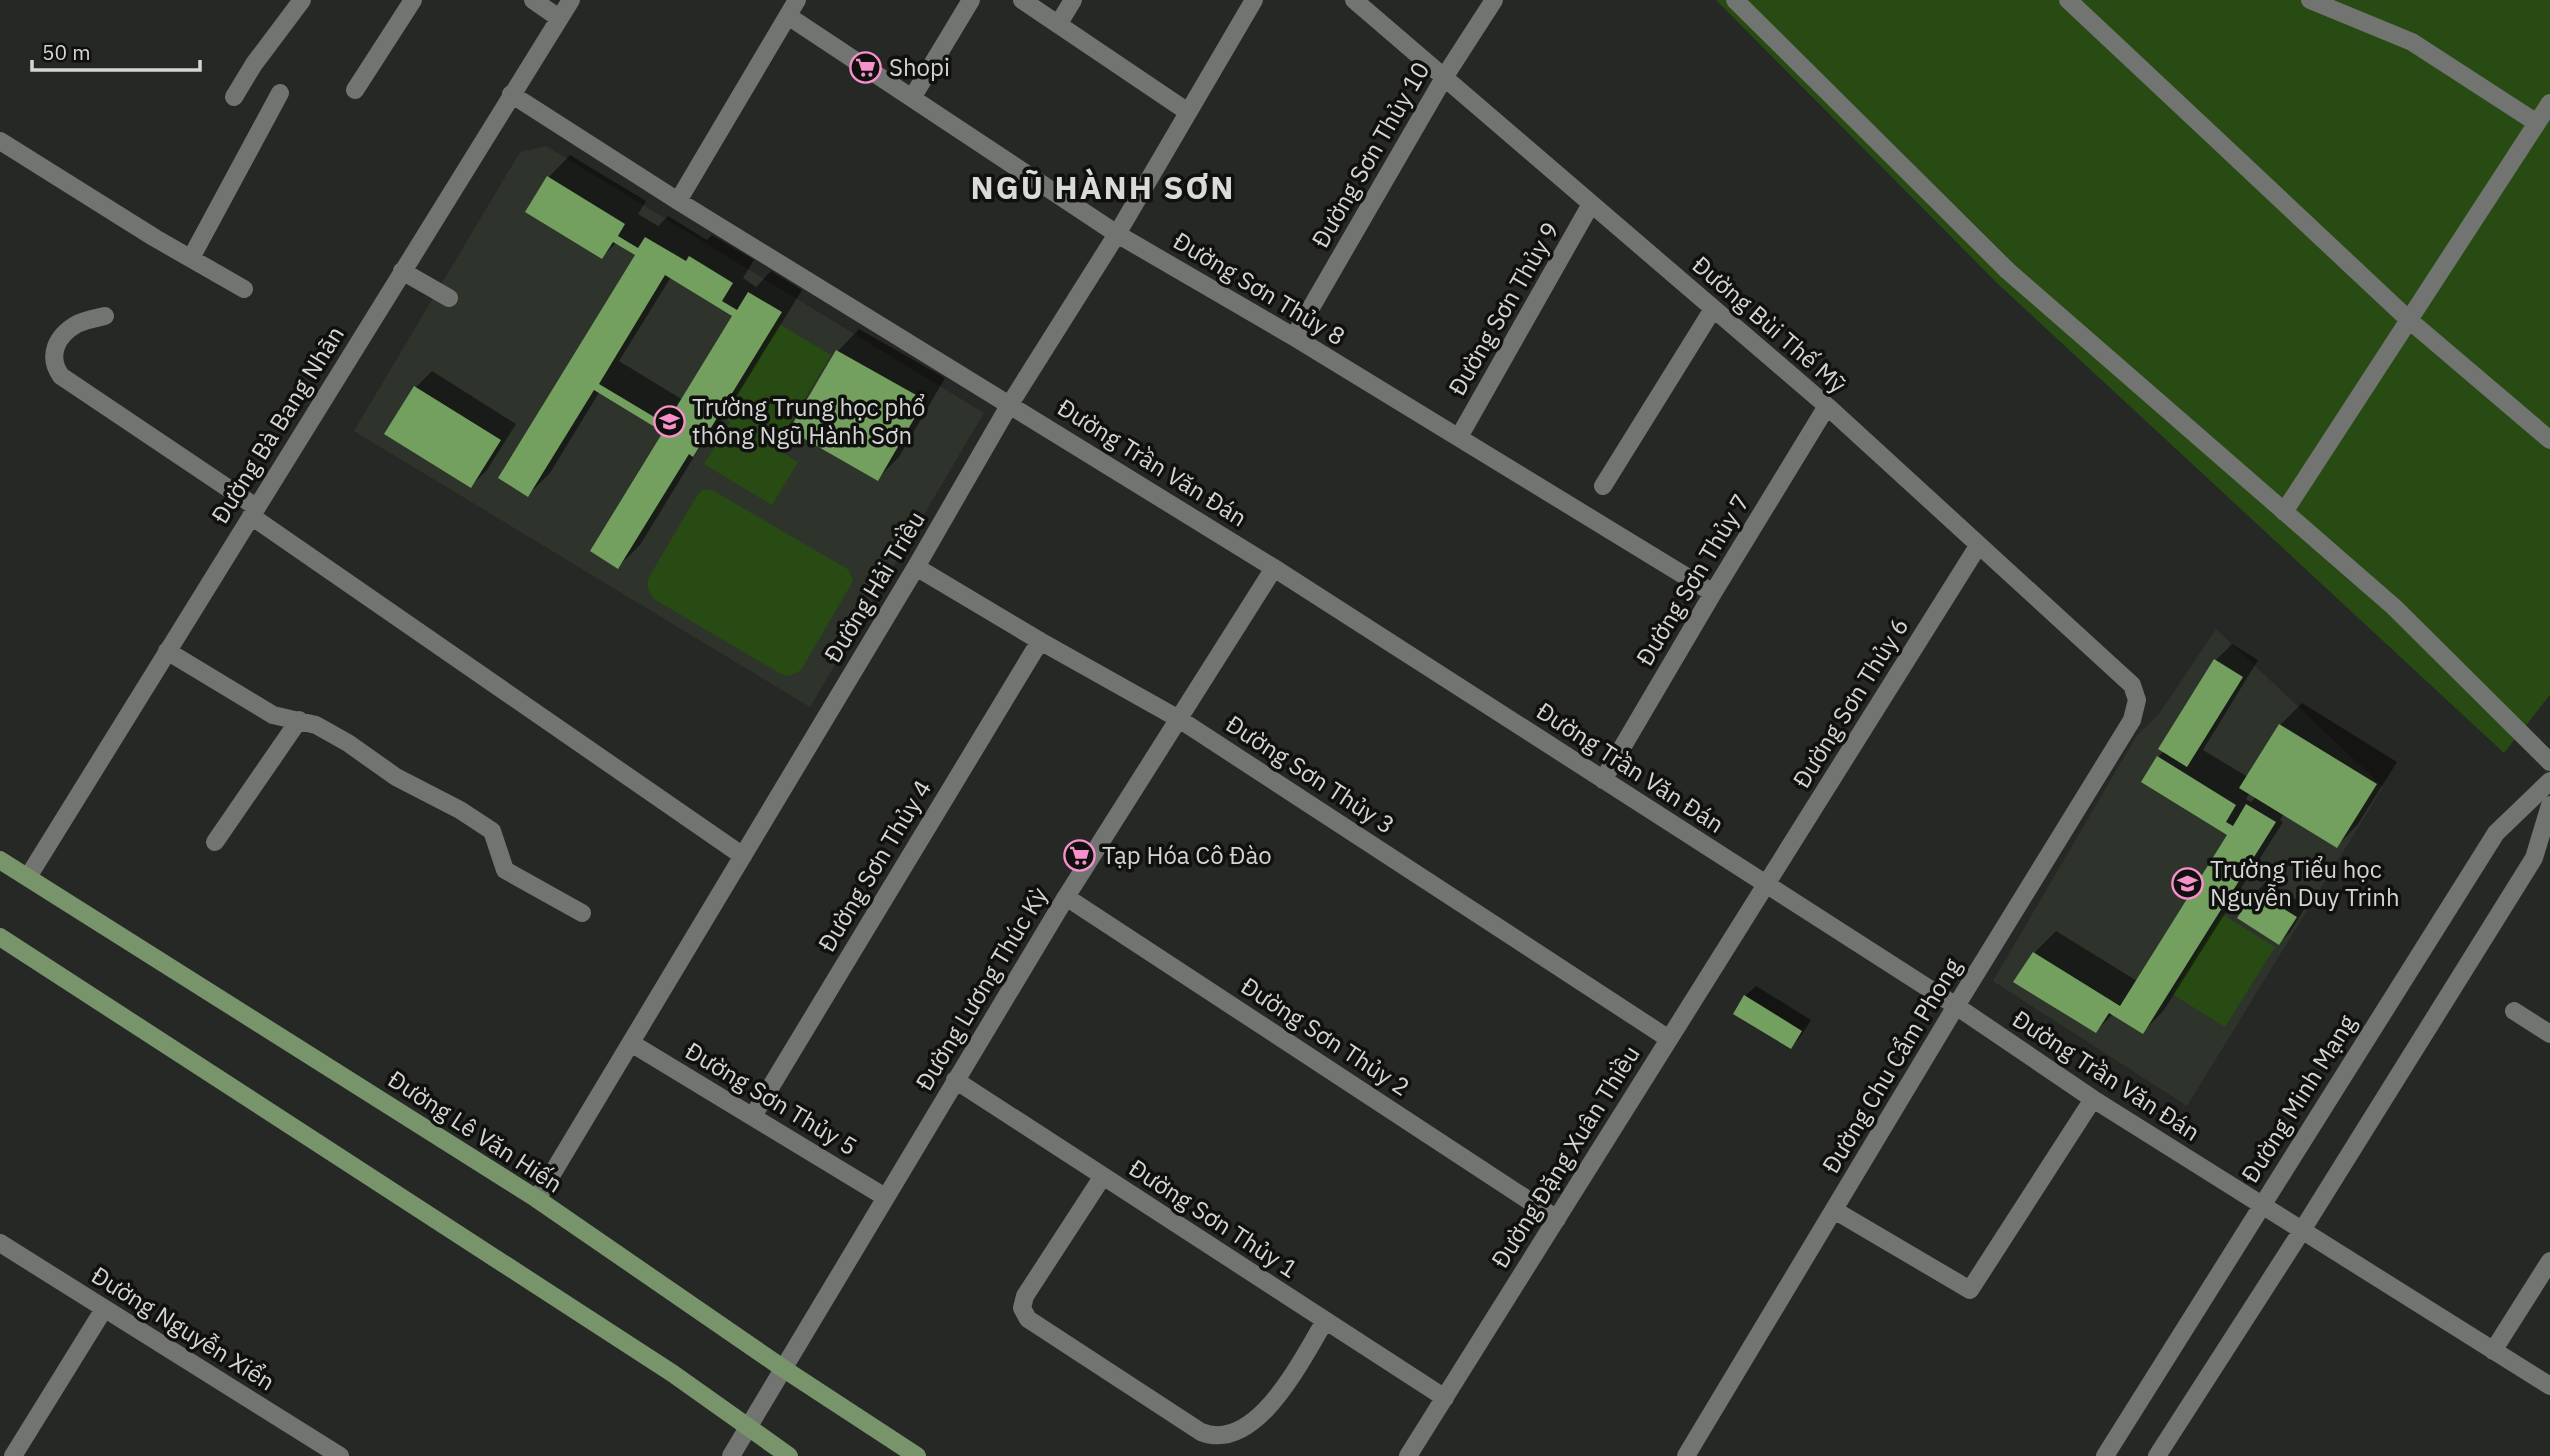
<svg xmlns="http://www.w3.org/2000/svg" width="2550" height="1456" viewBox="0 0 2550 1456" font-family="'IBM Plex Sans',sans-serif">
<rect width="100%" height="100%" fill="#262825"/>
<path fill="#2e342b" d="M 546,146 L 984,413 L 810,707 L 354,431 L 520,152 Z
M 2216,629 L 2383,787 L 2187,1106 L 1993,981 L 2137,735 L 2159,714 Z"/>
<path fill="#274b12" d="M 1716,0 L 2550,0 L 2550,695 L 2504,753 L 1998,284 Z
M 779,324 L 831,355 L 775,448 L 798,462 L 772,505 L 704,464 L 730,422 L 723,417 Z
M 703,490 L 712,490 L 849,570 L 853,581 L 801,670 L 790,676 L 781,674 L 654,599 C 648,591 646,586 649,577 L 698,494 Z
M 2222,914 L 2275,947 L 2225,1027 L 2172,994 Z"/>
<path fill="#0007" fill-rule="evenodd" d="M 570,155 L 646,201 L 638,214 L 658,226 L 668,216 L 707,240 L 712,235 L 754,260 L 743,278 L 756,287 L 771,271 L 802,290 L 714,433 L 700,447 L 640,545 L 618,567 L 666,432 L 600,391 L 550,473 L 528,495 L 637,255 L 617,242 L 602,257 L 527,211 L 549,177 ZM 671,277 L 735,316 L 683,400 L 619,361 Z
M 859,329 L 945,378 L 899,457 L 877,479 L 791,430 L 838,351 Z
M 432,371 L 516,424 L 487,470 L 471,486 L 416,387 Z
M 2232,644 L 2258,660 L 2203,750 L 2248,777 L 2280,725 L 2302,703 L 2397,762 L 2358,824 L 2337,846 L 2284,814 L 2280,820 L 2283,822 L 2164,1010 L 2143,1032 L 2113,1014 L 2096,1031 L 2034,953 L 2056,931 L 2137,981 L 2230,835 L 2158,757 L 2164,751 L 2160,749 L 2216,660 ZM 2250,793 L 2256,797 L 2251,802 L 2246,799 Z
M 2267,881 L 2306,906 L 2290,932 L 2279,943 L 2256,892 Z
M 1756,986 L 1811,1020 L 1801,1036 L 1791,1047 L 1745,996 Z"/>
<path fill="#73a05e" fill-rule="evenodd" d="M 547,176 L 625,224 L 618,236 L 638,248 L 645,237 L 686,261 L 689,256 L 733,283 L 722,301 L 737,310 L 748,292 L 782,312 L 693,457 L 689,454 L 618,569 L 590,551 L 663,432 L 594,390 L 528,497 L 498,478 L 635,255 L 613,242 L 602,259 L 525,212 ZM 665,275 L 732,316 L 666,424 L 599,384 Z
M 836,350 L 925,400 L 878,481 L 789,430 Z
M 414,386 L 501,440 L 471,488 L 384,434 Z
M 2214,659 L 2243,677 L 2187,767 L 2158,749 Z
M 2279,724 L 2377,784 L 2337,848 L 2239,788 Z
M 2157,756 L 2236,805 L 2226,822 L 2233,826 L 2246,804 L 2276,822 L 2143,1034 L 2109,1013 L 2096,1033 L 2013,982 L 2033,952 L 2120,1006 L 2227,835 L 2141,782 Z
M 2255,891 L 2297,917 L 2279,945 L 2237,918 Z
M 1744,995 L 1802,1031 L 1791,1049 L 1733,1014 Z"/>
<g fill="none" stroke-linecap="round" stroke-linejoin="round">
<path stroke="#717470" stroke-width="18" d="M 533,0 L 559,18
M 1022,0 L 1188,112
M 1354,0 L 1827,406 L 2132,685 L 2137,700 L 2132,720 L 1956,1006 L 1686,1456
M 1735,0 L 2008,271 L 2394,607 L 2550,762
M 2068,0 L 2409,320 L 2550,440
M 2310,0 L 2412,42 L 2537,123
M 788,16 L 1117,234 L 1294,337 L 1713,593
M 1059,23 L 1073,0
M 355,90 L 413,0
M 511,94 L 678,201 L 1274,568 L 1956,1006 L 2093,1099 L 2550,1386
M 234,97 L 254,64 L 302,0
M 912,98 L 971,0
M 0,141 L 155,238 L 244,289
M 678,201 L 797,0
M 191,258 L 280,93
M 402,271 L 449,298
M 105,316 C 96,318 85,320 77,324 C 56,336 47,356 61,376 L 256,507
M 1294,337 L 1445,76 L 1494,0
M 1459,437 L 1591,204
M 1603,486 L 1713,309
M 2284,512 L 2550,103
M 251,516 L 743,856
M 916,567 L 1040,641 L 1179,719 L 1669,1039
M 167,651 L 273,715 L 316,725 L 348,743 L 396,777 L 460,810 L 492,831 L 505,870 L 582,913
M 1603,780 L 1713,593 L 1827,406
M 215,842 L 299,720
M 28,877 L 571,0
M 1066,897 L 1557,1219
M 2514,1011 L 2550,1034
M 631,1043 L 885,1197
M 955,1080 L 1445,1398
M 753,1116 L 1040,641
M 1103,1176 L 1025,1296 L 1022,1308 L 1028,1319 L 1201,1432 C 1257,1454 1302,1358 1325,1321
M 537,1199 L 916,567 L 1010,404 L 1117,234 L 1254,0
M 1834,1210 L 1970,1290 L 2093,1099
M 0,1243 L 340,1456
M 2493,1351 L 2550,1261
M 13,1456 L 104,1309
M 731,1456 L 1066,897 L 1274,568
M 1408,1456 L 1978,546
M 2105,1456 L 2496,833 L 2550,781
M 2157,1456 L 2301,1232 L 2534,858 L 2550,805"/>
<path stroke="#78946b" stroke-width="18" d="M 0,860 L 537,1199 L 784,1369 L 917,1456
M 0,937 L 672,1373 L 789,1456"/>
</g>
<defs>
<symbol id="supermarket-ring" viewBox="-11 -11 22 22"><circle r="9.5" fill="#10110f" stroke="#f890cb" stroke-width="1.5"/><path d="M-6-5.5h2.5l.6 2H6L4.5 2H-2.5L-4.4-4H-6ZM-1.5 3.2a1.3 1.3 0 1 0 .1 0ZM3 3.2a1.3 1.3 0 1 0 .1 0Z" fill="#f890cb"/></symbol>
<symbol id="school-ring" viewBox="-11 -11 22 22"><circle r="9.5" fill="#10110f" stroke="#f890cb" stroke-width="1.5"/><path d="M0-5L7-2L0 1L-7-2ZM-4 1L0 2.5L4 1V4Q0 6-4 4Z" fill="#f890cb"/></symbol>
</defs>
<g fill-rule="evenodd">
<use href="#supermarket-ring" x="848" y="50" width="35" height="35"/>
<use href="#school-ring" x="652" y="404" width="35" height="35"/>
<use href="#supermarket-ring" x="1062" y="838" width="35" height="35"/>
<use href="#school-ring" x="2170" y="866" width="35" height="35"/>
</g>
<g text-anchor="middle" stroke-width="7" stroke-linejoin="round" paint-order="stroke">
<g font-size="24" fill="#d4d6d4" stroke="#10110f" text-anchor="start">
<text x="889" y="76">Shopi</text>
<text x="692" y="416">Trường Trung học phổ<tspan x="692" dy="28">thông Ngũ Hành Sơn</tspan></text>
<text x="1102" y="864">Tạp Hóa Cô Đào</text>
<text x="2210" y="878">Trường Tiểu học<tspan x="2210" dy="28">Nguyễn Duy Trinh</tspan></text>
</g>
<g font-size="24" fill="#d4d6d4" stroke="#10110f">
<text transform="translate(1371 155) rotate(-60)" y="8">Đường Sơn Thủy 10</text>
<text transform="translate(1259 289) rotate(31)" y="8">Đường Sơn Thủy 8</text>
<text transform="translate(1504 309) rotate(-60)" y="8">Đường Sơn Thủy 9</text>
<text transform="translate(1769 325) rotate(41)" y="8">Đường Bùi Thế Mỹ</text>
<text transform="translate(278 425) rotate(-58)" y="8">Đường Bà Bang Nhãn</text>
<text transform="translate(1152 463) rotate(32)" y="8">Đường Trần Văn Đán</text>
<text transform="translate(1693 580) rotate(-59)" y="8">Đường Sơn Thủy 7</text>
<text transform="translate(875 587) rotate(-59)" y="8">Đường Hải Triều</text>
<text transform="translate(1851 703) rotate(-58)" y="8">Đường Sơn Thủy 6</text>
<text transform="translate(1630 768) rotate(33)" y="8">Đường Trần Văn Đán</text>
<text transform="translate(1310 775) rotate(33)" y="8">Đường Sơn Thủy 3</text>
<text transform="translate(875 866) rotate(-59)" y="8">Đường Sơn Thủy 4</text>
<text transform="translate(982 989) rotate(-59)" y="8">Đường Lương Thúc Kỳ</text>
<text transform="translate(1325 1037) rotate(33)" y="8">Đường Sơn Thủy 2</text>
<text transform="translate(1892 1066) rotate(-59)" y="8">Đường Chu Cẩm Phong</text>
<text transform="translate(2106 1076) rotate(33)" y="8">Đường Trần Văn Đán</text>
<text transform="translate(771 1099) rotate(31)" y="8">Đường Sơn Thủy 5</text>
<text transform="translate(2299 1099) rotate(-58)" y="8">Đường Minh Mạng</text>
<text transform="translate(475 1132) rotate(33)" y="8">Đường Lê Văn Hiến</text>
<text transform="translate(1566 1157) rotate(-58)" y="8">Đường Đặng Xuân Thiều</text>
<text transform="translate(1213 1219) rotate(33)" y="8">Đường Sơn Thủy 1</text>
<text transform="translate(183 1329) rotate(32)" y="8">Đường Nguyễn Xiển</text>
</g>
<g font-size="32" font-weight="bold" letter-spacing="2" fill="#d8dbd7" stroke="#10110f">
<text x="1103" y="199">NGŨ HÀNH SƠN</text>
</g>
</g>
<path d="M32 60v10h168v-10" fill="none" stroke="#d4d6d4" stroke-width="3.5"/>
<text x="42" y="60" font-size="21" fill="#d4d6d4" stroke="#10110f" stroke-width="5" paint-order="stroke">50 m</text>
</svg>
